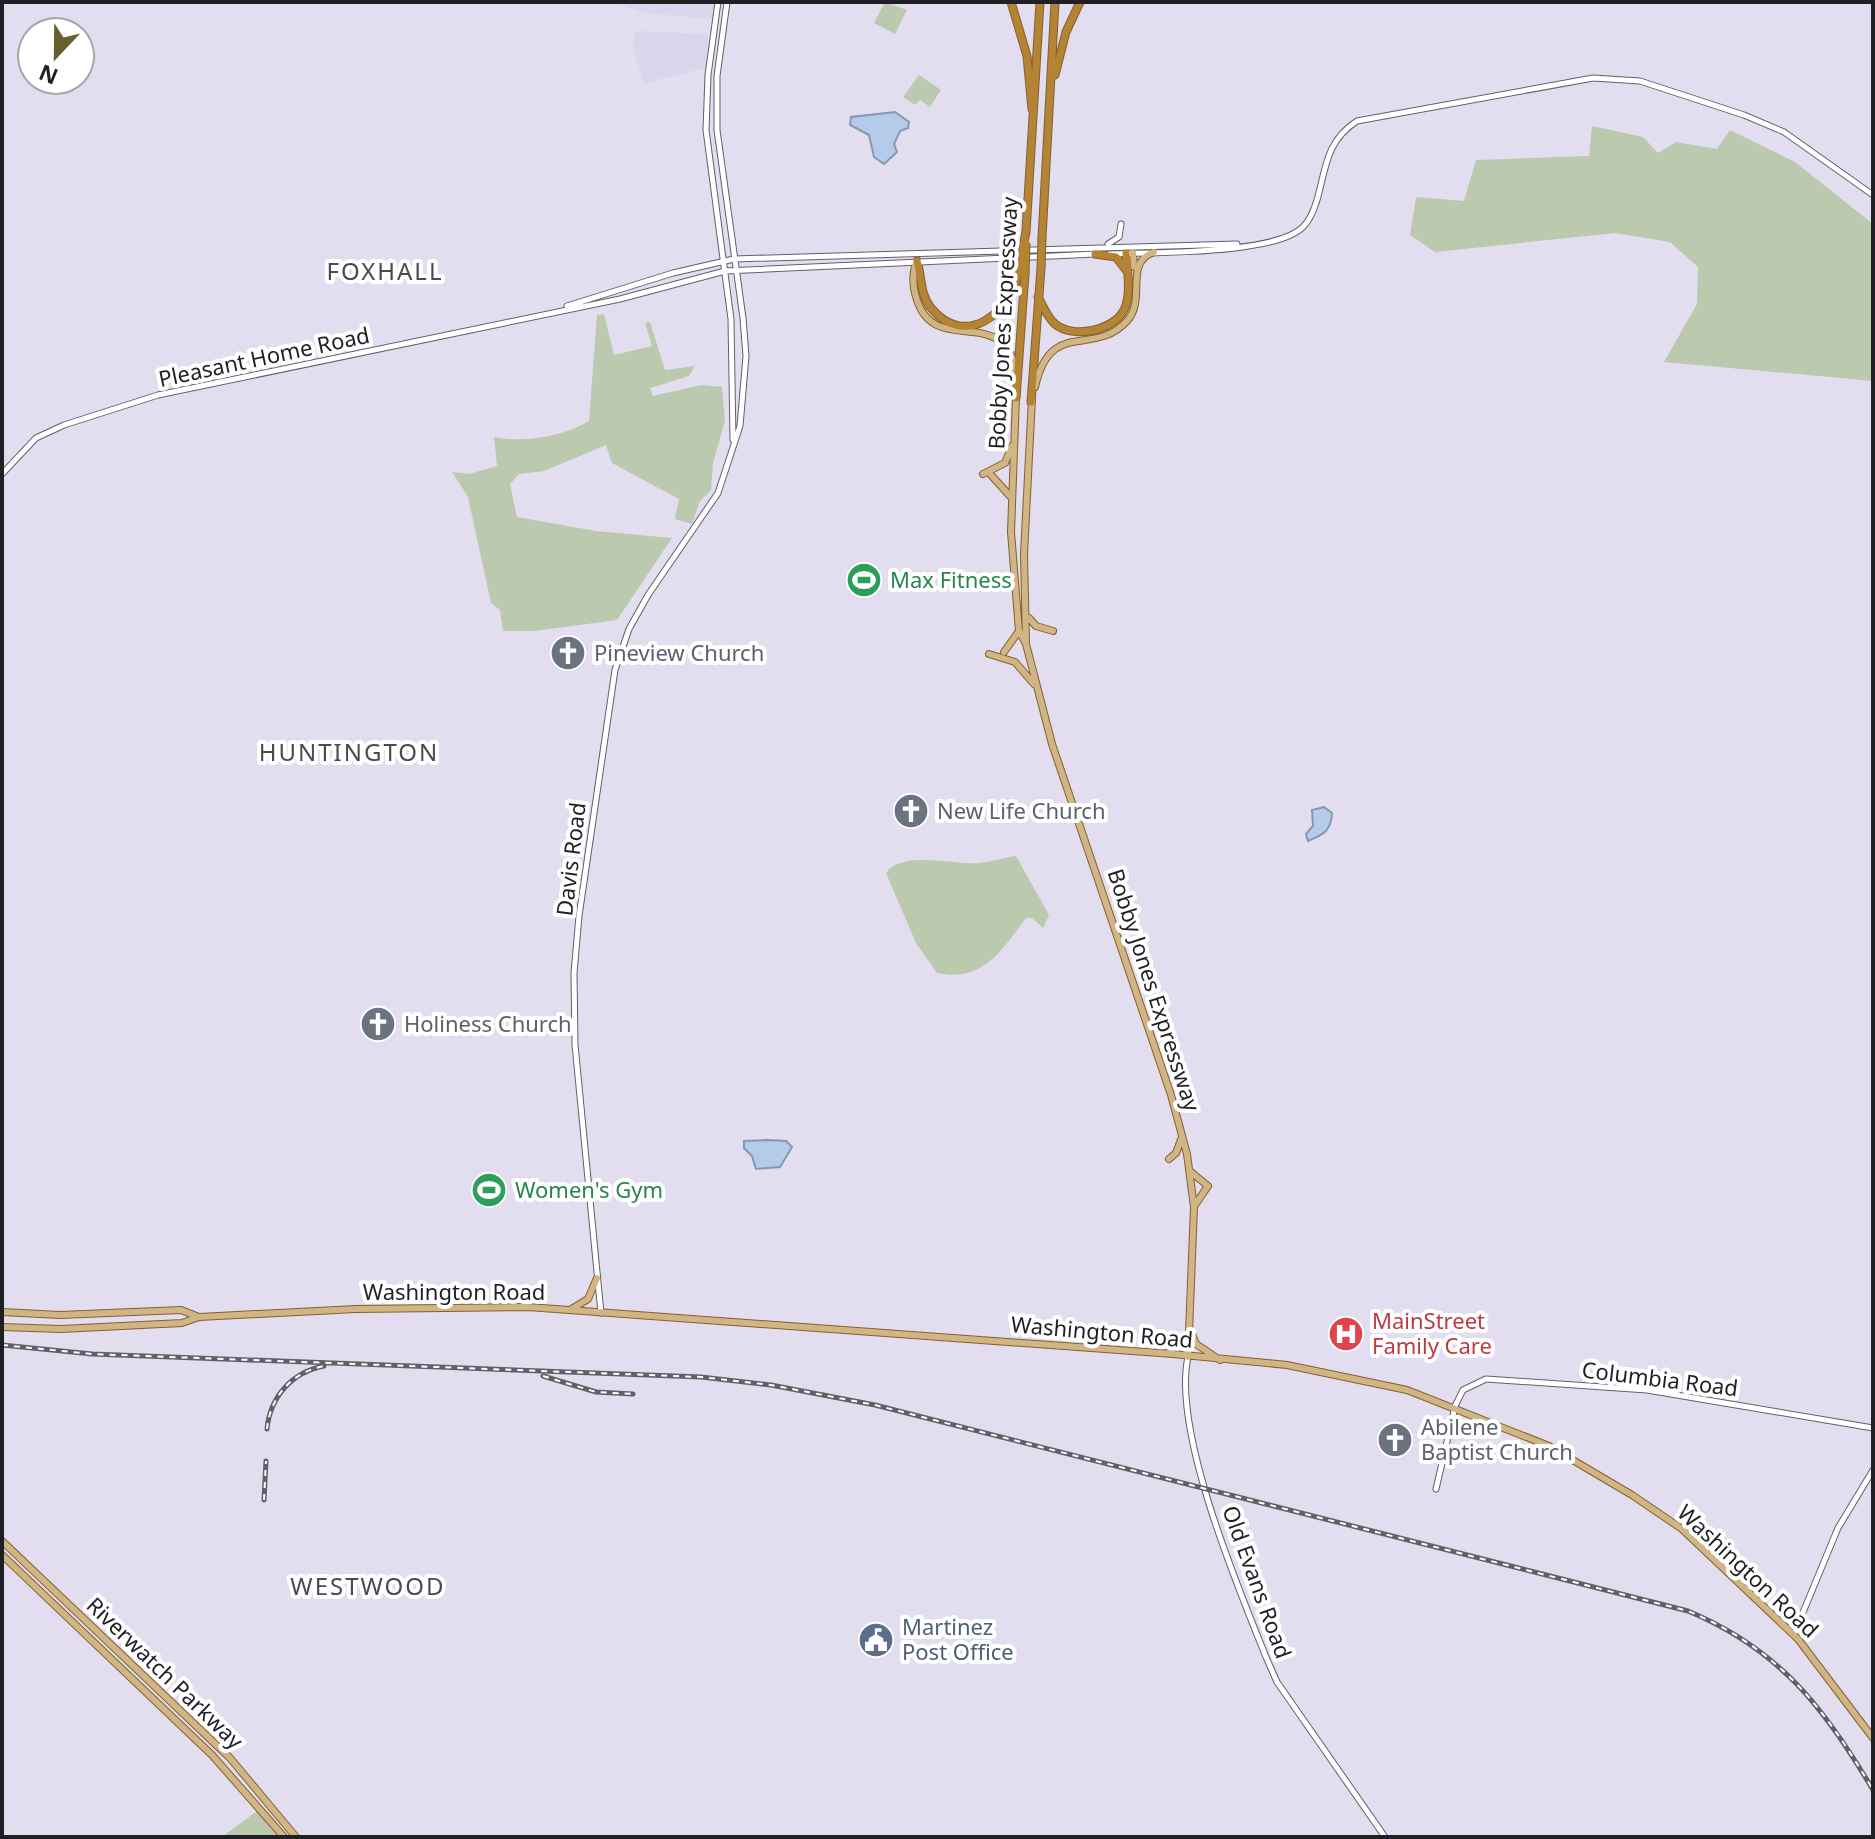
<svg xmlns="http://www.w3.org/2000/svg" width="1875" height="1839" viewBox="0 0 1875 1839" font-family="'Noto Sans',sans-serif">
<rect width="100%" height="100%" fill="#e2deef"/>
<path fill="#dad4ed" d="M 614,2 L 715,2 L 712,19 L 644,13 Z
M 636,31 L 708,34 L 705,68 L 644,83 L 633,48 Z"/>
<path fill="#bbc9ae" d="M 885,2 L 907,10 L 895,34 L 874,23 Z
M 919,75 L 941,90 L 930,107 L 920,100 L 915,105 L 903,97 Z
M 1592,126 L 1643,137 L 1658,153 L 1676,142 L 1717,149 L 1730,130 L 1795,162 L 1873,224 L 1873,381 L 1664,362 L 1697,304 L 1698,267 L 1670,242 L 1615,233 L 1435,252 L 1410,235 L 1416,197 L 1464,201 L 1476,160 L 1589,156 Z
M 604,314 L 614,355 L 652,346 L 645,323 L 650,322 L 665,370 L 695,366 L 689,376 L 650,388 L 653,396 L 701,385 L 722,387 L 725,421 L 713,463 L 711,490 L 700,501 L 692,524 L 675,519 L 679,499 L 612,463 L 606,445 L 544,471 L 519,474 L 510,484 L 517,517 L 596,531 L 672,538 L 617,620 L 534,631 L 503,631 L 500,610 L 491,603 L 468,497 L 452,472 L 469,474 L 497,466 L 494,437 C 524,443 562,437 589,421 L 597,315 Z
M 1016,856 L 1049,915 L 1043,928 L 1032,918 L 1026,918 C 1002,950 983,983 937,973 L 916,943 L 886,873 C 902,850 953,865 978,863 C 991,862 1004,858 1016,856 Z
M 257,1811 L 279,1837 L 222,1837 Z"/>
<path fill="#b4cbea" stroke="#8897af" stroke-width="2" d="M 895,112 L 909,122 L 908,128 L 900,131 L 894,144 L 897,152 L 884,164 L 874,157 L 869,135 L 850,125 L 851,117 Z
M 1324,807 L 1332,813 C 1331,833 1321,835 1308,841 L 1306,834 L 1313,826 L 1312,810 Z
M 768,1140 L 786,1141 L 792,1147 L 780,1167 L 756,1169 L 752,1156 L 744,1148 L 744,1141 Z"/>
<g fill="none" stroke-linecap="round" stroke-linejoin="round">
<defs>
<path id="tertiary" d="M 1188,1357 C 1172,1430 1237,1585 1266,1657 L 1277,1682 L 1385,1837
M 1436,1489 L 1455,1407"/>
<path id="secondary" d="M 718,2 L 708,75 L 706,130 L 731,319 L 733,440
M 1108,244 L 1119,237 L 1121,224
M 1109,254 C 1150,252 1275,255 1303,227 C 1310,220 1314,210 1317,200 C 1326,168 1326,141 1357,121 L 1593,78 L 1640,81 L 1744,115 L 1784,132 L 1873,195
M 567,306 L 673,273 L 734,259 L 1237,244
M 2,474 L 36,438 L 64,425 L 158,395 L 620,299 L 725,271 L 1095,254
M 601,1313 L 575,1045 L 574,973 L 579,916 L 615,670 L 629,629 L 648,595 L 718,493 L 740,426 L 746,356 L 743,318 L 717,130 L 717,76 L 727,2
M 1455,1406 L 1463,1390 L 1486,1379 L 1647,1390 L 1873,1428
M 1794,1634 L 1838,1528 L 1873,1470"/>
<path id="primary" d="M 1133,253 L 1134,267
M 917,261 C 912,273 912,284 916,297 C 930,347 976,320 1003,343 C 1013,352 1014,365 1015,377
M 1035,387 C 1051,317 1093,358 1127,321 C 1147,299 1123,263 1154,252
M 1016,397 L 1011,532 L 1019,631 L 1026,644 L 1052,744 L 1171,1095 L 1187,1154 L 1194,1207 L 1188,1357
M 983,474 L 1005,463 L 1012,446
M 991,475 L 1010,496
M 1029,618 L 1036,626 L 1053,631
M 1026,642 L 1024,554 L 1032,398
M 1004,652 L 1019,631
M 989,654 L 1015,662 L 1034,684
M 1169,1159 L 1176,1153 L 1182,1137
M 1191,1172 L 1208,1186 L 1195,1205
M 570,1310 L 588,1299 L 597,1278
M 2,1312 L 60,1315 L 181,1310 L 199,1317
M 2,1327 L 61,1329 L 182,1323 L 199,1317 L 356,1309 L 528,1307 L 1173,1354 L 1287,1365 L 1407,1390 L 1549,1446 L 1632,1495 L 1682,1529 L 1798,1639 L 1873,1738
M 1190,1329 L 1196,1344 L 1220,1360
M 1168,1353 L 1186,1337
M 2,1541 L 230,1758 L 296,1837
M 2,1555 L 212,1755 L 284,1837"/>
<path id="motorway" d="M 1011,2 L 1027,56 L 1032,109
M 1055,75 L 1066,32 L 1080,2
M 1026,232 L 1040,2
M 1042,238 L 1055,2
M 1095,254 L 1116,257 L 1126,270
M 917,261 C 922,277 920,295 931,308 C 965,349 1009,314 1018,274
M 1038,297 C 1043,306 1047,317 1055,324 C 1073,339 1113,331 1124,310 C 1132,294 1127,271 1126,253
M 1016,398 L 1025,274
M 1031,402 L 1041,268"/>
</defs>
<use href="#tertiary" stroke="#635f6e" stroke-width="7"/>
<use href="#secondary" stroke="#635f6e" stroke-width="7"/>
<use href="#primary" stroke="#81612f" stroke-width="8"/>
<use href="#motorway" stroke="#81612f" stroke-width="9"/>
<use href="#tertiary" stroke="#fff" stroke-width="5"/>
<use href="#secondary" stroke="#fff" stroke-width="5"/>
<use href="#primary" stroke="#d2b585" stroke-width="6"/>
<use href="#motorway" stroke="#b48434" stroke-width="7"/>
<defs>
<path id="rail" d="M 2,1345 L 92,1354 L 701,1377 L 771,1385 L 875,1405 L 1688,1611 C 1779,1649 1824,1707 1873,1790
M 543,1376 L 596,1392 L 633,1394
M 267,1429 C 270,1397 292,1372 324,1366
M 264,1500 L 266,1461"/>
</defs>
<use href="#rail" stroke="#625f69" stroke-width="5"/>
<use href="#rail" stroke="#fff" stroke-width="2" stroke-dasharray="6" stroke-linecap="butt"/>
<defs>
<path id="motorway-bridge" d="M 1041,268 L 1042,238
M 1018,274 L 1026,232
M 1025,274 L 1026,243"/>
</defs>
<use href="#motorway-bridge" stroke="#81612f" stroke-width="9" stroke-linecap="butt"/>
<use href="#motorway-bridge" stroke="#b48434" stroke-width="7"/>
</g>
<defs>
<symbol id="stadium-disc" viewBox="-11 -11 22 22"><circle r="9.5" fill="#2e9e5b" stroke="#fff"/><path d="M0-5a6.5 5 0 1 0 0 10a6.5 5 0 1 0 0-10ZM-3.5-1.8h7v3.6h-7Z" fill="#fff"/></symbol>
<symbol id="church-disc" viewBox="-11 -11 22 22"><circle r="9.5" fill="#6b7280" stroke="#fff"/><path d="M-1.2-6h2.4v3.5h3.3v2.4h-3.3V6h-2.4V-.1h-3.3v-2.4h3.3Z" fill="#fff"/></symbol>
<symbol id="hospital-disc" viewBox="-11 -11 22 22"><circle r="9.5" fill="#e0444e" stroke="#fff"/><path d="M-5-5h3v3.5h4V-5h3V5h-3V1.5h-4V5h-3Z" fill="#fff"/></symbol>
<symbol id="civic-disc" viewBox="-11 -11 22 22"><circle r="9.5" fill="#5c6f8a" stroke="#fff"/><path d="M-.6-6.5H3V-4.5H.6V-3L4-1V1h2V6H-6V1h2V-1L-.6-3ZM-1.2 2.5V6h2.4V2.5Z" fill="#fff"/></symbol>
</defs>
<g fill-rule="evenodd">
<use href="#stadium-disc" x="844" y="560" width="40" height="40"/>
<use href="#church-disc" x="548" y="633" width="40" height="40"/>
<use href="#church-disc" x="891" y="791" width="40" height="40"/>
<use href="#church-disc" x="358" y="1004" width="40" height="40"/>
<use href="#stadium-disc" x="469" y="1170" width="40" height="40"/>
<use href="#hospital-disc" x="1326" y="1314" width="40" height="40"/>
<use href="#church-disc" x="1375" y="1420" width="40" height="40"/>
<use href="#civic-disc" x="856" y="1620" width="40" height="40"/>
</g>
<g text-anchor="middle" stroke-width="8" stroke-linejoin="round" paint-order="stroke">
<g font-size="22" fill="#211f26" stroke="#fff">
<text transform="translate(1003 323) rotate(-87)" y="8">Bobby Jones Expressway</text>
<text transform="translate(264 357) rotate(-12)" y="8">Pleasant Home Road</text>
<text transform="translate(571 859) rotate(-83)" y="8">Davis Road</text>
<text transform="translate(1154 990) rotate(72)" y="8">Bobby Jones Expressway</text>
<text x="454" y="1300">Washington Road</text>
<text transform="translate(1102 1332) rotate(5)" y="8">Washington Road</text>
<text transform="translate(1660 1379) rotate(7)" y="8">Columbia Road</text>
<text transform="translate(1748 1571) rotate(43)" y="8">Washington Road</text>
<text transform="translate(1257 1582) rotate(70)" y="8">Old Evans Road</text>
<text transform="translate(165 1673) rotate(44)" y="8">Riverwatch Parkway</text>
</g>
<g font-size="22" fill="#27864d" stroke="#fff" text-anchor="start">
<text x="890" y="588">Max Fitness</text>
<text x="515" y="1198">Women's Gym</text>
</g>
<g font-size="22" fill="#5b616d" stroke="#fff" text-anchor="start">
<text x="594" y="661">Pineview Church</text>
<text x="937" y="819">New Life Church</text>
<text x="404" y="1032">Holiness Church</text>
<text x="1421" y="1435">Abilene<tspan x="1421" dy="25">Baptist Church</tspan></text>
</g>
<g font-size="22" fill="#be3a42" stroke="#fff" text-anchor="start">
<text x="1372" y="1329">MainStreet<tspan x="1372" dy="25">Family Care</tspan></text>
</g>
<g font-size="22" fill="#4e5e75" stroke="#fff" text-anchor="start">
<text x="902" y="1635">Martinez<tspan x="902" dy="25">Post Office</tspan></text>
</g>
<g font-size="24" letter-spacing="2" fill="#4c4957" stroke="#fff">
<text x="385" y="280">FOXHALL</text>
<text x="349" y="761">HUNTINGTON</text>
<text x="368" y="1595">WESTWOOD</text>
</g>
</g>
<rect width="1875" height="1839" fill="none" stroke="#211f26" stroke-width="8"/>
<g transform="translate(56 56) rotate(202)"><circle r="38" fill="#ffffff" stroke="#a6a5a8" stroke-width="2"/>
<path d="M0-6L14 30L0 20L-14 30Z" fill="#65602c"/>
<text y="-12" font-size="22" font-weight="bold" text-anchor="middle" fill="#211f26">N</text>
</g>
</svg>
